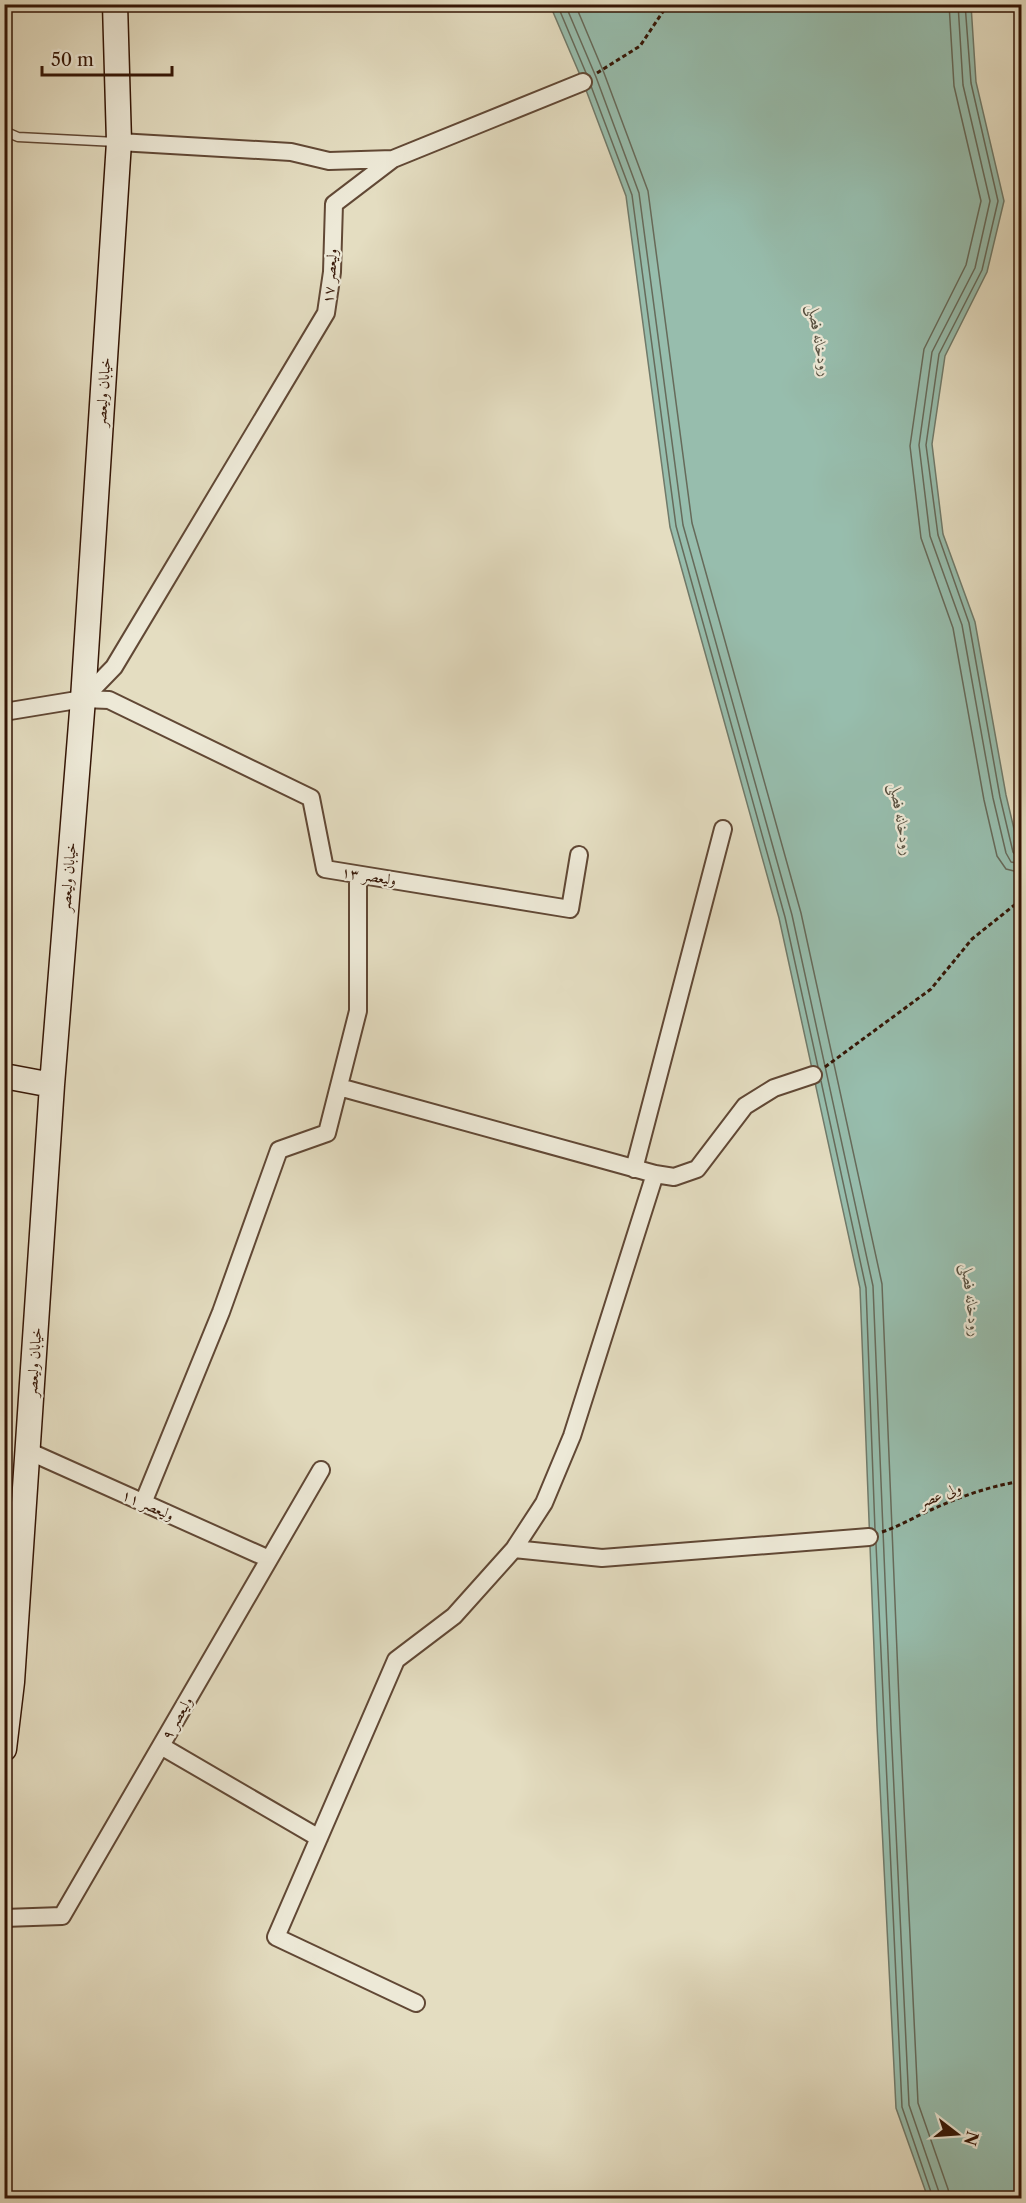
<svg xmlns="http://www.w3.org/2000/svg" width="1026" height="2203" viewBox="0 0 1026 2203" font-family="'Libre Caslon Text',Amiri,serif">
<rect width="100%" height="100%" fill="#e4ddc1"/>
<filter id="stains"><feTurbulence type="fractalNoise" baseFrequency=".00333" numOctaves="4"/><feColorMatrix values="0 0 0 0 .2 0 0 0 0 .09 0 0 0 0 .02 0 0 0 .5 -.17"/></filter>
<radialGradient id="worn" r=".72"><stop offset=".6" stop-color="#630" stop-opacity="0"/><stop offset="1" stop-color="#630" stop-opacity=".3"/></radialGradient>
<path fill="#97bdad" stroke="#707a6a" stroke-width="1.5" d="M 550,5 L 971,5 L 976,82 L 1004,201 L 987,272 L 945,356 L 932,444 L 943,534 L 975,622 L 1006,795 L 1022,863 L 1021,2198 L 928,2198 L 896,2108 L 877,1726 L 860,1288 L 779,918 L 670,527 L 626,196 L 583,82 Z"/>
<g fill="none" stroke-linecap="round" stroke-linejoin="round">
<path stroke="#666a5a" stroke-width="1.5" d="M 557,4 L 586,73
M 565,4 L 596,77 L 639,193 L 683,525 L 792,915 L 873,1286 L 891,1726 L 909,2105 L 941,2198
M 575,4 L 604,73 L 648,191 L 692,523 L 801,913 L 882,1284 L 900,1725 L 918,2103 L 948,2189 L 950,2198
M 949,4 L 954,86 L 981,201 L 966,265 L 924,349 L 910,446 L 921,538 L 953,628 L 984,800 L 997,856 L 1006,869 L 1022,873
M 958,4 L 963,85 L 990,201 L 975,268 L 932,352 L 919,445 L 930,536 L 962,625 L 993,798 L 1006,853 L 1011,862 L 1022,864
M 965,4 L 971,83 L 998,201 L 982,270 L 939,354 L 926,445 L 938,535 L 969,623 L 1000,797 L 1013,852 L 1016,856 L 1022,857
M 591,86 L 632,195 L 676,526 L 785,917 L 818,1067
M 821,1081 L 866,1288 L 875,1530
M 876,1544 L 902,2107 L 933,2198"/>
<defs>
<path id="lane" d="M 4,131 L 18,137 L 116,142"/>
<path id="street" d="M 393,159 L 583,82
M 83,699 L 114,667 L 326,313 L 332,272 L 334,204 L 393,159 L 329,161 L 291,152 L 119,142
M 4,712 L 83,699 L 109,700 L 311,798 L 325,869 L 570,909 L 579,855
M 339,1087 L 655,1174 L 674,1177 L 697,1169 L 745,1106 L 774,1088 L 813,1075
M 634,1169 L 723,829
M 28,1451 L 269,1559
M 143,1503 L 221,1312 L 279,1150 L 327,1133 L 358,1011 L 358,875
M 514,1549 L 602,1558 L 869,1537
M 161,1746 L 319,1838
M 4,1918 L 62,1916 L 321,1470
M 416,2003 L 276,1937 L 396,1660 L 454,1616 L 514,1549 L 544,1503 L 572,1436 L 655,1174"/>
<path id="secondary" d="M 4,1076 L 52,1085
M 4,1749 L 12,1682 L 52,1085 L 83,699 L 119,142 L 115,4"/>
</defs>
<use href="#lane" stroke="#614835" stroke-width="11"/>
<use href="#street" stroke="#614835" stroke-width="20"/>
<use href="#secondary" stroke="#351606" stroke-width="27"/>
<path stroke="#351606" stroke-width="3" stroke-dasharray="4.5 3" stroke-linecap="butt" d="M 597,73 L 640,46 L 668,4
M 825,1067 L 931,989 L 972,939 L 1022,899
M 882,1532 C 900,1526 916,1516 933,1509 C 961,1496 991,1486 1022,1481"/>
<use href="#lane" stroke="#ede9d7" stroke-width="8"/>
<use href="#street" stroke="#ede9d7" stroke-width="16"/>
<use href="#secondary" stroke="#ede9d7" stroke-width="24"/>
</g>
<g text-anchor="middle" stroke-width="4.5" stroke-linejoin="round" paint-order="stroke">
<g font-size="15" fill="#351606" stroke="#ede9d7">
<text transform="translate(330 276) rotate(-85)" y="5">ولیعصر ۱۷</text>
<text transform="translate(103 392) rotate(-86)" y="5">خیابان ولیعصر</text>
<text transform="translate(369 876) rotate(9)" y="5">ولیعصر ۱۳</text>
<text transform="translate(68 877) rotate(-85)" y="5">خیابان ولیعصر</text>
<text transform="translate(34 1362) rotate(-86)" y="5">خیابان ولیعصر</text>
<text transform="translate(940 1495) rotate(-22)" y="5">ولی عصر</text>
<text transform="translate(148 1505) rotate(24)" y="5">ولیعصر ۱۱</text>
<text transform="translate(177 1718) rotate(-60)" y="5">ولیعصر ۹</text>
</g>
<g font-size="16" font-style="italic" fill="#575040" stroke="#ede9d7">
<text transform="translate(820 340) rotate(80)" y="6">رودخانه فصلی</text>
<text transform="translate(902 819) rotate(80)" y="6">رودخانه فصلی</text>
<text transform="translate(972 1300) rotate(83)" y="6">رودخانه فصلی</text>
</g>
</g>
<rect width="1026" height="2203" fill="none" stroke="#e4ddc1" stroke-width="24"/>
<rect x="6" y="6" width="1014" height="2191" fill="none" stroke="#351606" stroke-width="3"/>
<rect x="12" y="12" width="1002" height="2179" fill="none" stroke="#351606" stroke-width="1.5"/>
<g transform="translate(957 2134) rotate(107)" stroke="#ede9d7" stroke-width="4.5" paint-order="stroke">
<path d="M0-4.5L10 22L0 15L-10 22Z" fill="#351606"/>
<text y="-9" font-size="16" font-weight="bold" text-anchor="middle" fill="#351606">N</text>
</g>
<path d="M42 66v9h130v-9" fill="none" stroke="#351606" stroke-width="3"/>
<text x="51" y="66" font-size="18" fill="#351606" stroke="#ede9d7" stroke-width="4.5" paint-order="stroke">50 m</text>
<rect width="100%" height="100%" filter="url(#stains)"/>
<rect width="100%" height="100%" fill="url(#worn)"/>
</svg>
